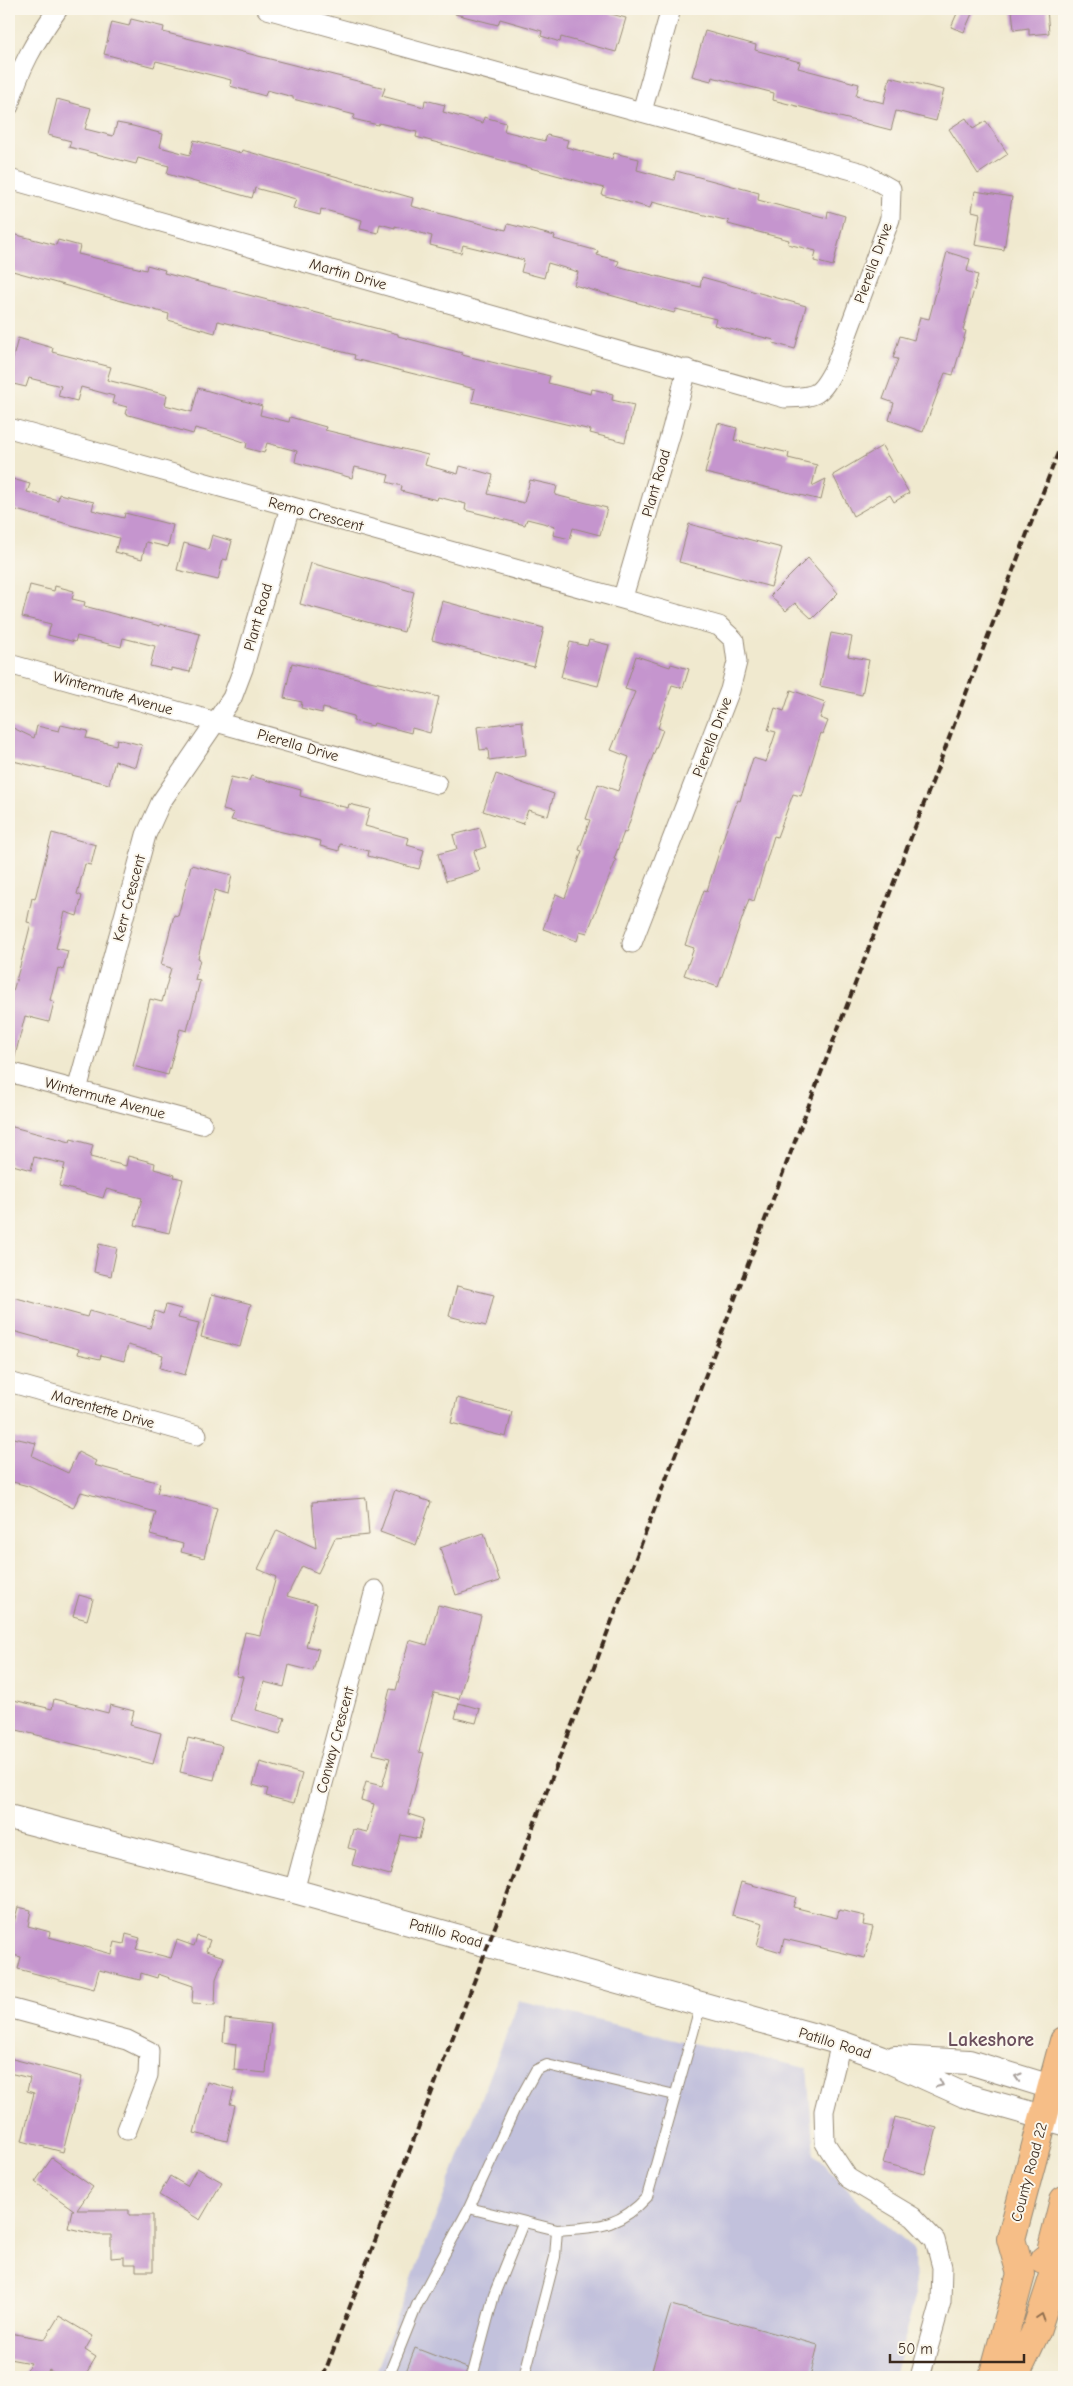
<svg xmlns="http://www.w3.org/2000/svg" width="1073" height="2386" viewBox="0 0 1073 2386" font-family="'Comic Neue',sans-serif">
<rect width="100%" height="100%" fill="#fbf7ec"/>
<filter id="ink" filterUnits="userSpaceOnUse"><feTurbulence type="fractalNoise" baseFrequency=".02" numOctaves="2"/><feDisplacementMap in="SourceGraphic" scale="10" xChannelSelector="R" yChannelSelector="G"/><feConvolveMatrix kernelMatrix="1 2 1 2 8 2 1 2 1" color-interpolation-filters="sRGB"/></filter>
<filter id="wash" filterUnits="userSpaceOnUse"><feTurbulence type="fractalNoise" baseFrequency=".0096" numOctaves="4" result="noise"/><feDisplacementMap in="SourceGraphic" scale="20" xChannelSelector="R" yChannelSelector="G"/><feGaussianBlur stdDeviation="1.12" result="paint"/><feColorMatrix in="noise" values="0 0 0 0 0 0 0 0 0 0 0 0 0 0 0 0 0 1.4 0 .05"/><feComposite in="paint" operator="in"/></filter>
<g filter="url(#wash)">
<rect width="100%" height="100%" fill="#f0e9cf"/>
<path fill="#c2c1dc" d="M 519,2001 L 678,2040 L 807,2068 L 814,2154 L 863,2206 L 914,2249 L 915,2297 L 894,2377 L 374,2377 Z"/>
<g id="blocks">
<path fill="#c595ce" d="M 456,9 L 593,9 L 626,18 L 616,52 L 561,37 L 560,42 L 541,36 L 542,31 L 500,19 L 498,25 L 455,14 Z
M 959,9 L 974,9 L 964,32 L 951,27 Z
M 1012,9 L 1047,9 L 1049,33 L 1029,35 L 1029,28 L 1014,30 Z
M 131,19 L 164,27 L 163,32 L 385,88 L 382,96 L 424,107 L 425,100 L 445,105 L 443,112 L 483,123 L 484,117 L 506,123 L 504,131 L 545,141 L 547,135 L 568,140 L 566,147 L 612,159 L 614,153 L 639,159 L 637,170 L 674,180 L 676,171 L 759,193 L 758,200 L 788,208 L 827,218 L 828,211 L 845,216 L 833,266 L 814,261 L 816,251 L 788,244 L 789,240 L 728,224 L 729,221 L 652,202 L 650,208 L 602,195 L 604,188 L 416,137 L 417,132 L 379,123 L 378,125 L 353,119 L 355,115 L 293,99 L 293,97 L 267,90 L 265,96 L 230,86 L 231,80 L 156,61 L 154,67 L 104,54 L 112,22 L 129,26 Z
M 705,31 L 756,45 L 755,50 L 800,62 L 798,68 L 859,84 L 856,96 L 884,103 L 890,77 L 944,90 L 936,121 L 896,111 L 891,130 L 773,100 L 774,93 L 712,77 L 711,81 L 692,76 Z
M 57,99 L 91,108 L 85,129 L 113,136 L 117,123 L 133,126 L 163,134 L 160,147 L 190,155 L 194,140 L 241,153 L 242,150 L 413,198 L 411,206 L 426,210 L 506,230 L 508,224 L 555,236 L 554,239 L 598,251 L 597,255 L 619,261 L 617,266 L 700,287 L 702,277 L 806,306 L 795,349 L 773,343 L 774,340 L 714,325 L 716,319 L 676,309 L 674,313 L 574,285 L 578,272 L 548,263 L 544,278 L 521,272 L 524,260 L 463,245 L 461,253 L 430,245 L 432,236 L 395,226 L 395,228 L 380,224 L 378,233 L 360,229 L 362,220 L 321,209 L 320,215 L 293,208 L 296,199 L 255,188 L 252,198 L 167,174 L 169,166 L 138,158 L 136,164 L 69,147 L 71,141 L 48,135 Z
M 966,118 L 973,129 L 986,121 L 1008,154 L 978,174 L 949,129 Z
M 975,191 L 1012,197 L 1004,250 L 975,245 L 980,213 L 972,211 Z
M 9,233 L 56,245 L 58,240 L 80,246 L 78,254 L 146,270 L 147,265 L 165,270 L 164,273 L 398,334 L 398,336 L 462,353 L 462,355 L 550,376 L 548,383 L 591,394 L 592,389 L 613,394 L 612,400 L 634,405 L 625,442 L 590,433 L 591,430 L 472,402 L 475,389 L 354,359 L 355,355 L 218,321 L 215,333 L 168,320 L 169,314 L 9,270 Z
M 947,252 L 970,259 L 967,271 L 978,275 L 963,330 L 966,331 L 953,375 L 945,373 L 923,432 L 889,420 L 894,403 L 883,399 L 898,359 L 893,358 L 900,336 L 914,340 L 920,317 L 929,319 Z
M 18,338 L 53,348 L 52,352 L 111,367 L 107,380 L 167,395 L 165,405 L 192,412 L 198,388 L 262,406 L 260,415 L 289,422 L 290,417 L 326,427 L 325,430 L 428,455 L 425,465 L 458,474 L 460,466 L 493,475 L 488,494 L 524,503 L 530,480 L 557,486 L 555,495 L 607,508 L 600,535 L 573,528 L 570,539 L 553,535 L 555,526 L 527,519 L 525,525 L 465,510 L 466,504 L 438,497 L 437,500 L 401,491 L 402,486 L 387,482 L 389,475 L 355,467 L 352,478 L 295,462 L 297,451 L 267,443 L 264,453 L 246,448 L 247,443 L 226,436 L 195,428 L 193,434 L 166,426 L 166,425 L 125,414 L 127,407 L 112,403 L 114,396 L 81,387 L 77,401 L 58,396 L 61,386 L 29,378 L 26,387 L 9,383 L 9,374 Z
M 718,423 L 737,428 L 734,440 L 789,453 L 788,458 L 817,465 L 812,486 L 826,479 L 821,500 L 705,473 Z
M 882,446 L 909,493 L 894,502 L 890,495 L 853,516 L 833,475 Z
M 9,478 L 30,484 L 27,492 L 58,500 L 59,494 L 94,502 L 92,510 L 124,518 L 125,513 L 173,525 L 168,547 L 146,542 L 142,559 L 115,552 L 119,538 L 9,508 Z
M 689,524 L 782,548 L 771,587 L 679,562 Z
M 212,535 L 232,541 L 227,560 L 223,559 L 218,580 L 177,570 L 184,543 L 208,550 Z
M 808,558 L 838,593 L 812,619 L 795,603 L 786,611 L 770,596 Z
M 311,563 L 414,592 L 404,632 L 300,604 Z
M 30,585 L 54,591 L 55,586 L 74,591 L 72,599 L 85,602 L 84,606 L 160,626 L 160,624 L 200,634 L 190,672 L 171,668 L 171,671 L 150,666 L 155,646 L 123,638 L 121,647 L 77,636 L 75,642 L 48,635 L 51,624 L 22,617 Z
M 442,601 L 544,628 L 534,667 L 432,640 Z
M 831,633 L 852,637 L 848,656 L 869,660 L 862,695 L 820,686 Z
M 589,640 L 609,645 L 598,686 L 561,677 L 570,642 L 587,646 Z
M 636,656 L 670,667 L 671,664 L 689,669 L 683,688 L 672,685 L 658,728 L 663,730 L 643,781 L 626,833 L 624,832 L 614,859 L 616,860 L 587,933 L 580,931 L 577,941 L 543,929 L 556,894 L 565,898 L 582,851 L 579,850 L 590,820 L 586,819 L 598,784 L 618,791 L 629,757 L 611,750 L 635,692 L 625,689 Z
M 292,663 L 439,697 L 430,733 L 412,728 L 411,733 L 374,723 L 373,726 L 353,721 L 354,716 L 323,708 L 322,713 L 301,708 L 302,702 L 284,698 Z
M 791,690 L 825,702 L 820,718 L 828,721 L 823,734 L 821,733 L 801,796 L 793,794 L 777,837 L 774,836 L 754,901 L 749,899 L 718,987 L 684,975 L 694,948 L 685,945 L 704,890 L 707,891 L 725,833 L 738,800 L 740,801 L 753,758 L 766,762 L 776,732 L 768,730 L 775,708 L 784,711 Z
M 522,721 L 526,755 L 489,760 L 488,749 L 480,750 L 477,727 Z
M 61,725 L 88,731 L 86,738 L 116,745 L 117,739 L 142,745 L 136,767 L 115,761 L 109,784 L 9,760 L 9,726 L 34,738 L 37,726 L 59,731 Z
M 496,774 L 554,794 L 548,816 L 528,810 L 523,824 L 483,811 Z
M 251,776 L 301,790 L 300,796 L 348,808 L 349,804 L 370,809 L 365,826 L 409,838 L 407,845 L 424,850 L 419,869 L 368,856 L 369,851 L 340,844 L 339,851 L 320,846 L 321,841 L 231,820 L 234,813 L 223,810 L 231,777 L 249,781 Z
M 480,828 L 486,847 L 474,851 L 480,871 L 446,881 L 438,854 L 457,849 L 453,835 Z
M 52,833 L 96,845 L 91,865 L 85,864 L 77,894 L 82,896 L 77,916 L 65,912 L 56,948 L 68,951 L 63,970 L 58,968 L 50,1000 L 54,1002 L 49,1022 L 25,1016 L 14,1060 L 9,1060 L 9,990 L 13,991 L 19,970 L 31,923 L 27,922 L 32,898 L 35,899 Z
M 191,865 L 232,875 L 228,894 L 215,890 L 198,958 L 200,959 L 195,980 L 200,981 L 187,1031 L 180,1029 L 168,1075 L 133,1066 L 150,999 L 162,1002 L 171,968 L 161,965 L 174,915 L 178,916 Z
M 9,1126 L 70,1142 L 71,1139 L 93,1145 L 90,1157 L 126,1166 L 128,1156 L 155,1163 L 154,1169 L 175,1175 L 174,1177 L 183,1179 L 169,1233 L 135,1225 L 142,1198 L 106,1189 L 103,1198 L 59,1186 L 65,1164 L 34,1157 L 31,1170 L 9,1164 Z
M 99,1244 L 117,1248 L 111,1276 L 94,1272 Z
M 457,1286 L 494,1295 L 486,1326 L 449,1316 Z
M 212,1294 L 251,1304 L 240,1347 L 201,1337 Z
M 9,1296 L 87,1317 L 89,1311 L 150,1328 L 155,1311 L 163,1314 L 166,1305 L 181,1309 L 178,1318 L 199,1323 L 185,1375 L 160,1368 L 163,1355 L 128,1345 L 124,1361 L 101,1355 L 100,1359 L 78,1354 L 79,1349 L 9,1330 Z
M 457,1398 L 512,1412 L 506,1437 L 451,1423 Z
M 14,1438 L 36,1443 L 32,1456 L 68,1473 L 78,1452 L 96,1461 L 94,1465 L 160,1483 L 157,1493 L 217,1508 L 204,1558 L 181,1552 L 183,1544 L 150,1535 L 156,1512 L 81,1492 L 73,1508 L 28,1486 L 9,1481 L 9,1445 L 12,1446 Z
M 395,1490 L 431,1502 L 416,1545 L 380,1532 Z
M 366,1498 L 369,1535 L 335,1538 L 318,1573 L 302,1566 L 287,1596 L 317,1604 L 306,1646 L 319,1649 L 313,1671 L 289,1665 L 284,1687 L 264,1682 L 256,1710 L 285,1718 L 280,1734 L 231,1720 L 243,1677 L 236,1676 L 245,1632 L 260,1635 L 276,1577 L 258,1569 L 277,1530 L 316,1548 L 312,1502 Z
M 484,1533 L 500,1581 L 456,1595 L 440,1548 Z
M 79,1595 L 93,1599 L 87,1620 L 73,1616 Z
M 438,1605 L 481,1616 L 459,1699 L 434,1693 L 419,1752 L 424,1753 L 408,1814 L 424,1819 L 419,1839 L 401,1835 L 390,1875 L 352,1865 L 356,1850 L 348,1848 L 353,1829 L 367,1832 L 374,1804 L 361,1800 L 366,1782 L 382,1786 L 390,1758 L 373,1754 L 390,1689 L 396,1690 L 409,1640 L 427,1645 Z
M 9,1699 L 52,1709 L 54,1699 L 108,1713 L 110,1705 L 134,1711 L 130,1725 L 161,1733 L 153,1764 L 9,1728 Z
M 459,1703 L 480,1709 L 476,1723 L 455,1718 Z
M 188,1738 L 222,1746 L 214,1780 L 180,1772 Z
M 260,1762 L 302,1774 L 294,1803 L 266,1796 L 268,1789 L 253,1785 Z
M 741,1882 L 796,1897 L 793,1907 L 837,1918 L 839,1910 L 865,1916 L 863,1925 L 873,1927 L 865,1958 L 784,1939 L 781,1952 L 757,1945 L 763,1923 L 732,1915 Z
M 18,1907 L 31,1910 L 28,1926 L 50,1932 L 49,1937 L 112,1954 L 115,1942 L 124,1944 L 126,1934 L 140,1938 L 136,1949 L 171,1958 L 177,1940 L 194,1946 L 197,1936 L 210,1940 L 206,1951 L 224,1957 L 216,1979 L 215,2005 L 192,2004 L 193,1986 L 158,1974 L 157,1978 L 141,1973 L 140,1980 L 99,1970 L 94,1989 L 18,1969 L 21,1957 L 9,1954 L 9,1921 L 14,1922 Z
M 225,2019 L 271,2024 L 266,2073 L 234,2070 L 236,2044 L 223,2042 Z
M 9,2058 L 82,2077 L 63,2152 L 22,2141 L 34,2093 L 27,2091 L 30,2078 L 9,2073 Z
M 207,2082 L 234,2089 L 230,2104 L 235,2105 L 227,2141 L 194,2133 Z
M 895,2117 L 937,2128 L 925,2174 L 883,2163 Z
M 52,2158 L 93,2187 L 77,2210 L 129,2210 L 129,2215 L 153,2215 L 153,2271 L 136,2271 L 136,2264 L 124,2264 L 124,2257 L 111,2258 L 111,2235 L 98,2235 L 68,2228 L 72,2210 L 74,2210 L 35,2182 Z
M 197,2168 L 222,2182 L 200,2220 L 159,2195 L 170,2176 L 187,2186 Z
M 671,2305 L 818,2345 L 810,2377 L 650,2377 Z
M 59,2316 L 93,2336 L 85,2350 L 96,2357 L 84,2377 L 61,2377 L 49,2370 L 44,2377 L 22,2377 L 31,2363 L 9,2359 L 9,2333 L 45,2339 Z
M 415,2348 L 467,2368 L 465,2377 L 404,2377 Z"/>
</g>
</g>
<g filter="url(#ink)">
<use href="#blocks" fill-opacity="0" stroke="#968a76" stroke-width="1"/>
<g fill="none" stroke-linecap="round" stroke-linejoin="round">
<defs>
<path id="service" d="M 469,2208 L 514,2110 L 536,2070 L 547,2065 L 675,2095
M 388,2377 L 417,2305 L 469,2208 L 557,2230
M 472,2377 L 494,2295 L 523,2223
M 524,2377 L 555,2257 L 557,2230 C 597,2227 619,2228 647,2197 L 701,2004"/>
<path id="minor" d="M 9,106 C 19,68 35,41 58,9
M 642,111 L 671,9
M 9,179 L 785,398 C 817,397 820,396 835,367 L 890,219 L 891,189 L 863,173 L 267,9
M 9,428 L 719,626 L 734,640 L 737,662 L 730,690 L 632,943
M 623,597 L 672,429 L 687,369
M 9,664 L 437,784
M 9,1072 L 202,1124
M 77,1090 L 146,835 L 161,802 L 232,698 L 243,669 L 290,507
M 9,1382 L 197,1435
M 294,1891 L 375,1590
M 9,2008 L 127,2040 L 149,2051 L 148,2075 L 127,2130
M 841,2043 L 824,2111 L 825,2143 L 848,2178 L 913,2217 L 935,2240 L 942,2267 L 941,2302 L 920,2377"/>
<path id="tertiary" d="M 9,1817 L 294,1891 L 841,2043 L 880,2057 L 964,2095 L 1064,2123
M 895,2058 L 969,2062 L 1064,2091"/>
<path id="primary" d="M 1044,2260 L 1050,2256 L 1064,2200
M 993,2377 L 1021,2274 L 1011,2239 L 1064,2041
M 1014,2377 L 1036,2331 L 1064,2245"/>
</defs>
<use href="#service" stroke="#968a76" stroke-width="12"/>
<use href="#minor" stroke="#968a76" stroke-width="21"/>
<use href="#tertiary" stroke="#968a76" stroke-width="26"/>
<use href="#primary" stroke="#968a76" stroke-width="30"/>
<use href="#service" stroke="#fff" stroke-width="10"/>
<use href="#minor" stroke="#fff" stroke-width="19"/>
<use href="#tertiary" stroke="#fff" stroke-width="24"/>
<use href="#primary" stroke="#f6be87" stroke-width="28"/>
<path stroke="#3b2a1e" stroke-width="4" stroke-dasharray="8 4" stroke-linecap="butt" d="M 323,2377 L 1064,437"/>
</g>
<defs><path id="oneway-chevron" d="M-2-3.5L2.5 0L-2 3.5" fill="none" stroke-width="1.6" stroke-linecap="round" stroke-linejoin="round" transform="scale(1.25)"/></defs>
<g stroke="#a79f9a">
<use href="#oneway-chevron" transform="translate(1018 2077) rotate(-163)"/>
<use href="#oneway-chevron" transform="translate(940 2084) rotate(25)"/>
</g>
<use stroke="#8f6d4d" href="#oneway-chevron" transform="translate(1041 2317) rotate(-72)"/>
</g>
<g text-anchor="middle" stroke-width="4" stroke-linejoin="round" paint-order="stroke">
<g font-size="15" fill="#3b2a1e" stroke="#fbf7ec">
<text transform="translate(873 263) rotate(-70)" y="5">Pierella Drive</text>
<text transform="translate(348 274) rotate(16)" y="5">Martin Drive</text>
<text transform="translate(656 483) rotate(-74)" y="5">Plant Road</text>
<text transform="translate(316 514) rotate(15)" y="5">Remo Crescent</text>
<text transform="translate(258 617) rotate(-74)" y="5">Plant Road</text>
<text transform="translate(113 693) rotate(16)" y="5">Wintermute Avenue</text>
<text transform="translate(712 737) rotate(-69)" y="5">Pierella Drive</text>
<text transform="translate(298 745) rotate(16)" y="5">Pierella Drive</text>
<text transform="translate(129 898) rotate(-75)" y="5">Kerr Crescent</text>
<text transform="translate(105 1098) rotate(15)" y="5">Wintermute Avenue</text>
<text transform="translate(103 1409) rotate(16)" y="5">Marentette Drive</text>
<text transform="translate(335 1740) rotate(-75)" y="5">Conway Crescent</text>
<text transform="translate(446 1933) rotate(15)" y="5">Patillo Road</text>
<text transform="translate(835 2043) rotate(17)" y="5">Patillo Road</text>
<text transform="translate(1029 2172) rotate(-75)" y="5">County Road 22</text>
</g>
<g font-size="20" font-weight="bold" fill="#6b4f5c" stroke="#fbf7ec">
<text x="991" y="2046">Lakeshore</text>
</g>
</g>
<rect width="1073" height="2386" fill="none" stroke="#fbf7ec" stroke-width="30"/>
<path d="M890 2354v8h134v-8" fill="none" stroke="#3b2a1e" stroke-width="2.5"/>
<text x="898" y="2354" font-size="15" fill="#3b2a1e" stroke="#fbf7ec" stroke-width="4" paint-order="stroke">50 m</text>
</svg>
